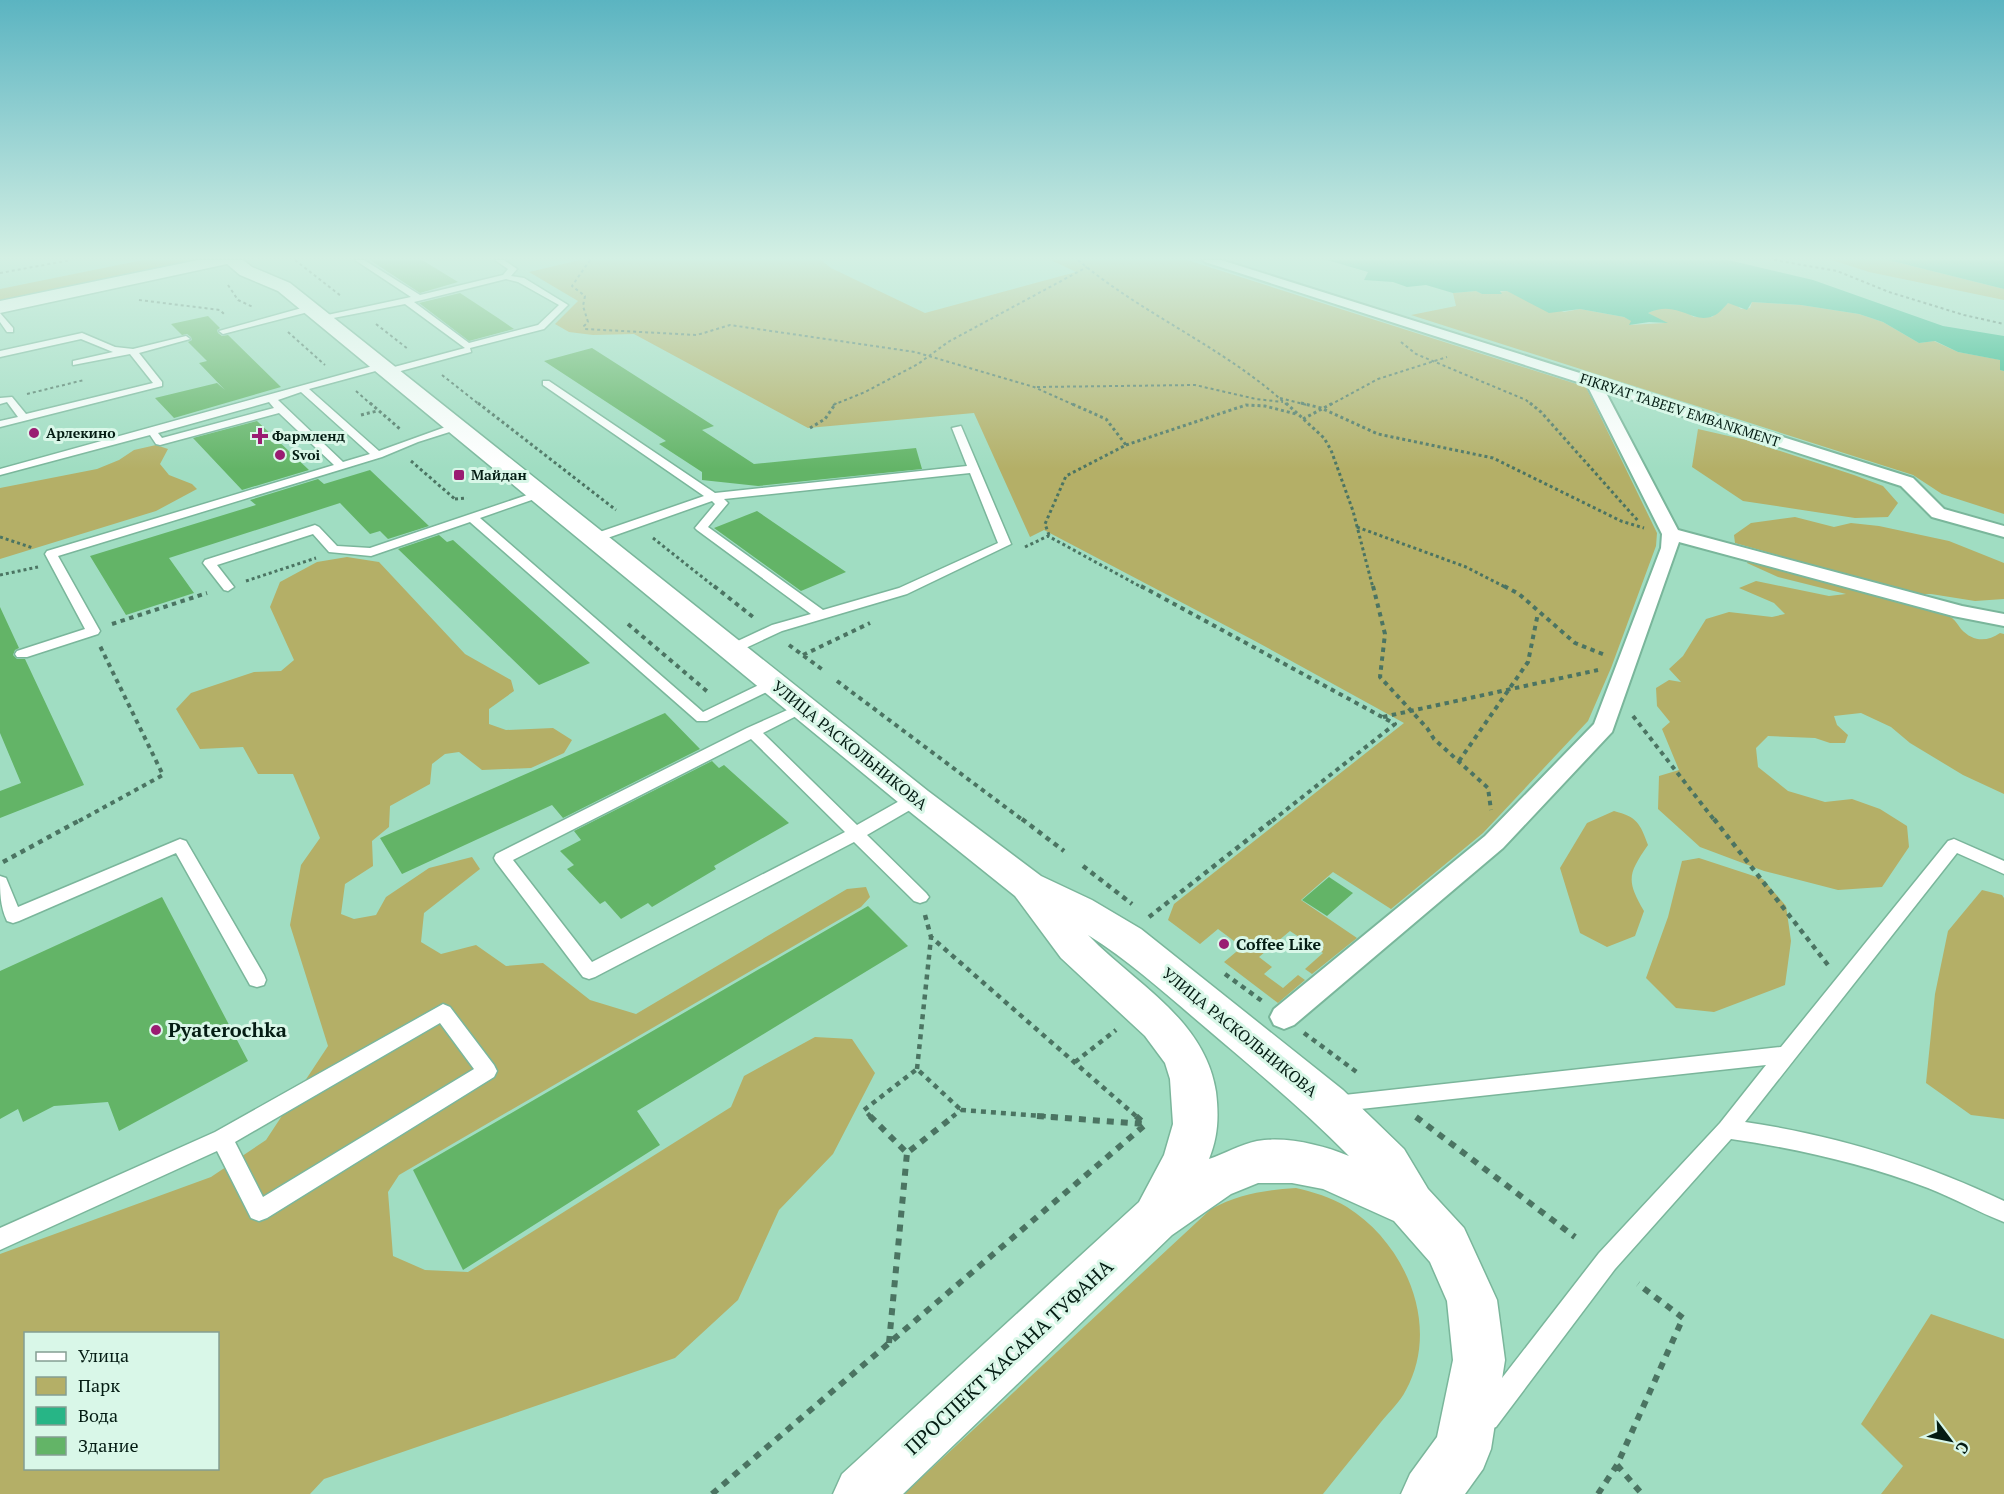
<svg xmlns="http://www.w3.org/2000/svg" width="2004" height="1494" viewBox="0 0 2004 1494" font-family="'PT Serif',serif">
<rect width="100%" height="100%" fill="#a0ddc2"/>
<path fill="#b4af67" fill-rule="evenodd" d="M 143,260 L 206,260 L 0,303 L 0,289 Z
M 580,260 L 821,260 L 831,268 L 925,313 L 1076,272 L 1051,260 L 1187,260 L 1586,387 L 1657,533 L 1656,546 L 1611,668 L 1588,721 L 1483,833 L 1391,909 L 1333,872 L 1301,900 L 1357,938 L 1312,974 L 1305,969 L 1323,953 L 1290,931 L 1259,957 L 1272,967 L 1264,974 L 1283,988 L 1298,975 L 1305,980 L 1278,1003 L 1224,962 L 1242,947 L 1218,929 L 1200,944 L 1168,920 L 1174,904 L 1404,723 L 1255,641 L 1044,530 L 1030,537 L 974,413 L 808,428 L 634,334 L 593,335 L 569,332 L 555,324 L 578,301 L 529,272 Z
M 1832,260 L 1888,260 L 2004,289 L 2004,300 L 1869,272 Z
M 1476,291 L 1482,294 L 1507,291 L 1564,312 L 1580,309 L 1624,317 L 1632,321 L 1630,325 L 1665,323 L 1648,313 L 1662,307 L 1682,310 L 1694,317 L 1712,317 L 1728,303 L 1735,304 L 1741,309 L 1750,308 L 1752,302 L 1801,305 L 1859,314 L 1883,322 L 1919,343 L 1934,341 L 1958,352 L 2001,360 L 2000,370 L 2004,371 L 2004,514 L 1942,494 L 1913,475 L 1411,315 L 1456,306 L 1453,293 Z
M 1698,429 L 1746,440 L 1854,475 L 1883,486 L 1898,503 L 1888,517 L 1855,518 L 1743,501 L 1692,467 Z
M 156,445 L 168,449 L 160,464 L 169,475 L 192,484 L 197,489 L 156,511 L 0,559 L 0,488 L 97,469 L 119,460 L 134,450 Z
M 1795,517 L 1834,527 L 1851,523 L 1879,526 L 1949,541 L 2004,563 L 2004,599 L 1975,601 L 1931,594 L 1917,594 C 1928,609 1937,609 1952,618 C 1956,621 1958,625 1961,629 C 1973,642 1987,642 2000,633 L 2004,634 L 2004,794 L 1963,775 L 1910,743 L 1891,727 L 1861,713 L 1834,716 L 1837,725 L 1848,735 L 1845,743 L 1830,743 L 1815,738 L 1768,736 L 1756,748 L 1758,767 L 1788,791 L 1825,802 L 1852,799 L 1880,809 L 1907,826 L 1909,847 L 1882,887 L 1838,890 L 1764,871 L 1700,847 L 1658,809 L 1659,776 L 1679,770 L 1662,729 L 1670,722 L 1657,706 L 1656,688 L 1669,680 L 1681,682 L 1669,669 L 1683,656 L 1706,619 L 1729,612 L 1772,617 L 1785,614 L 1774,603 L 1739,588 L 1756,581 L 1829,596 L 1846,594 L 1778,577 L 1747,563 L 1750,556 L 1779,561 L 1781,556 L 1735,543 L 1734,535 L 1751,523 Z
M 347,557 L 379,562 L 465,654 L 511,680 L 514,691 L 489,709 L 489,724 L 506,730 L 553,728 L 572,740 L 564,753 L 531,768 L 482,770 L 459,752 L 445,754 L 432,764 L 430,784 L 390,806 L 389,827 L 372,841 L 373,866 L 345,884 L 341,914 L 354,919 L 376,915 L 386,897 L 429,868 L 472,857 L 480,869 L 424,913 L 421,942 L 441,954 L 476,945 L 506,966 L 543,963 L 590,1000 L 636,1014 L 847,889 L 866,887 L 870,897 L 861,907 L 399,1175 L 388,1192 L 393,1256 L 425,1270 L 468,1272 L 731,1107 L 744,1076 L 815,1037 L 852,1039 L 875,1073 L 833,1154 L 779,1210 L 738,1300 L 675,1358 L 324,1479 L 310,1494 L 0,1494 L 0,1254 L 211,1177 L 266,1140 L 328,1046 L 290,925 L 301,865 L 320,838 L 293,774 L 258,774 L 243,747 L 200,749 L 176,709 L 191,693 L 254,672 L 281,671 L 294,660 L 270,607 L 280,582 L 317,562 ZM 26,1334 L 218,1334 L 218,1468 L 26,1468 Z
M 1614,811 C 1637,817 1640,823 1648,845 C 1628,874 1626,880 1644,911 L 1635,936 L 1607,947 L 1580,933 L 1560,868 L 1587,823 Z
M 1699,858 L 1763,879 L 1786,906 L 1791,941 L 1785,985 L 1714,1012 L 1676,1008 L 1646,978 L 1668,917 L 1682,861 Z
M 1982,890 L 2002,895 L 2004,898 L 2004,1119 L 1971,1115 L 1926,1083 L 1935,994 L 1948,931 Z
M 1296,1188 C 1313,1192 1331,1197 1347,1207 C 1406,1244 1441,1326 1406,1390 C 1400,1402 1389,1412 1381,1422 C 1362,1446 1342,1470 1323,1494 L 904,1494 L 1211,1209 C 1239,1194 1264,1190 1296,1188 Z
M 1931,1314 L 2004,1339 L 2004,1494 L 1881,1494 L 1903,1466 L 1861,1424 Z"/>
<path fill="#27b586" d="M 1327,260 L 1728,260 L 1813,280 L 1943,326 L 2004,336 L 2004,371 L 2000,370 L 2000,360 L 1958,352 L 1935,341 L 1919,343 L 1883,322 L 1859,314 L 1801,305 L 1752,302 L 1747,310 L 1728,303 C 1724,307 1719,314 1713,316 C 1692,325 1678,299 1648,313 L 1668,323 L 1649,322 L 1629,325 L 1631,321 L 1624,317 L 1580,309 L 1549,313 L 1507,291 L 1500,291 L 1502,294 L 1482,294 L 1476,291 L 1453,293 L 1426,285 L 1407,287 L 1393,282 L 1364,280 L 1368,272 Z
M 1888,260 L 2004,260 L 2004,289 Z"/>
<path fill="#63b467" d="M 370,260 L 422,260 L 458,282 L 420,293 Z
M 460,293 L 498,318 L 514,329 L 469,341 L 419,303 Z
M 208,316 L 220,328 L 217,330 L 218,333 L 222,336 L 228,335 L 281,387 L 174,418 L 155,398 L 217,383 L 225,390 L 199,363 L 207,361 L 188,342 L 192,340 L 191,337 L 187,334 L 182,335 L 171,324 Z
M 592,348 L 714,426 L 702,430 L 754,464 L 916,448 L 922,469 L 758,486 L 702,480 L 702,472 L 659,444 L 666,441 L 544,361 Z
M 257,421 L 309,470 L 242,490 L 193,438 Z
M 370,470 L 429,526 L 388,539 L 380,531 L 370,534 L 340,503 L 169,558 L 194,593 L 126,615 L 90,556 L 256,505 L 250,500 L 318,479 L 324,484 Z
M 757,511 L 846,572 L 801,591 L 714,528 Z
M 439,535 L 447,542 L 453,540 L 590,663 L 539,685 L 398,549 Z
M 0,607 L 19,648 L 15,650 L 13,655 L 17,659 L 25,659 L 84,785 L 0,818 L 0,791 L 21,783 L 0,733 Z
M 665,713 L 700,749 L 563,818 L 552,805 L 402,874 L 380,838 Z
M 712,761 L 719,768 L 724,765 L 789,823 L 714,866 L 716,869 L 652,907 L 648,903 L 621,919 L 605,901 L 600,904 L 567,869 L 574,865 L 560,851 L 581,840 L 574,831 Z
M 1329,877 L 1353,893 L 1327,916 L 1302,900 Z
M 162,897 L 248,1061 L 119,1131 L 108,1102 L 54,1106 L 23,1122 L 18,1109 L 0,1119 L 0,971 Z
M 868,906 L 908,946 L 637,1111 L 660,1145 L 463,1270 L 413,1170 Z"/>
<g fill="none" stroke-linecap="round" stroke-linejoin="round">
<defs>
<path id="service" d="M 355,260 L 364,260 L 420,295 L 503,275 L 508,269 L 495,260 L 504,260 L 517,269 L 511,276 L 524,278 L 568,305 L 544,329 L 470,348 L 471,352 L 386,375 L 381,372 L 383,370 L 465,348 L 405,304 L 318,321 L 318,317 L 411,297 ZM 506,279 L 518,282 L 559,305 L 538,325 L 469,343 L 414,302 Z
M 309,306 L 312,307 L 312,311 L 223,334 L 219,331 Z
M 0,313 L 13,328 L 13,332 L 7,332 L 0,322 Z
M 82,333 L 115,347 L 133,349 L 186,336 L 190,339 L 139,353 L 162,382 L 162,386 L 0,427 L 0,421 L 18,417 L 7,402 L 0,404 L 0,398 L 12,397 L 26,414 L 153,383 L 130,354 L 73,365 L 73,361 L 113,352 L 81,339 L 0,357 L 0,351 Z
M 380,364 L 383,365 L 383,369 L 309,389 L 379,451 L 451,425 L 459,425 L 459,429 L 418,442 L 382,457 L 58,556 L 100,631 L 98,634 L 27,657 L 17,657 L 15,654 L 17,651 L 85,629 L 45,554 L 47,551 L 334,465 L 279,413 L 160,445 L 156,444 L 150,435 L 0,475 L 0,469 ZM 301,392 L 370,454 L 343,462 L 278,400 ZM 269,402 L 274,408 L 162,438 L 158,433 Z
M 543,381 L 549,381 L 715,493 L 967,466 L 952,428 L 961,426 L 1011,544 L 907,594 L 782,631 L 737,652 L 727,652 L 725,649 L 727,646 L 772,625 L 811,614 L 697,530 L 695,528 L 715,504 L 712,501 L 599,541 L 591,541 L 591,535 L 704,496 L 543,385 ZM 970,473 L 998,543 L 899,588 L 823,610 L 708,527 L 728,503 L 724,499 Z
M 539,491 L 543,492 L 543,496 L 480,518 L 703,712 L 769,680 L 779,680 L 781,683 L 779,686 L 707,721 L 697,721 L 470,522 L 371,556 L 329,552 L 313,534 L 217,565 L 234,587 L 228,591 L 224,590 L 203,563 L 205,560 L 315,525 L 319,527 L 337,546 L 370,548 Z
M 803,703 L 808,704 L 810,707 L 808,710 L 763,733 L 857,825 L 910,795 L 922,795 L 924,799 L 922,803 L 867,835 L 926,893 L 929,897 L 926,901 L 920,903 L 914,901 L 854,842 L 595,977 L 589,979 L 583,977 L 496,862 L 494,858 L 496,854 L 747,728 ZM 751,739 L 845,832 L 592,962 L 513,860 Z
M 180,839 L 186,841 L 264,975 L 266,980 L 264,985 L 257,987 L 250,985 L 176,853 L 19,921 L 13,923 L 7,921 C 0,906 0,892 0,876 L 6,878 L 18,907 Z
M 1954,839 L 2004,861 L 2004,874 L 1957,853 L 1745,1122 C 1835,1135 1922,1162 2004,1201 L 2004,1222 C 1978,1212 1954,1198 1928,1188 C 1864,1164 1799,1149 1731,1139 L 1615,1269 L 1496,1427 L 1487,1430 L 1478,1427 L 1475,1418 L 1478,1409 L 1599,1253 L 1720,1123 L 1766,1065 L 1333,1112 L 1326,1109 L 1323,1103 L 1326,1097 L 1781,1047 L 1948,841 Z
M 443,1004 L 450,1007 L 494,1065 L 497,1071 L 494,1077 L 267,1218 L 259,1221 L 251,1218 L 217,1151 L 0,1250 L 0,1228 L 215,1132 ZM 440,1023 L 474,1069 L 263,1197 L 235,1142 Z"/>
<path id="pedestrian" d="M 1203,260 L 1221,260 L 1913,478 L 1944,509 L 2004,526 L 2004,537 L 1932,517 L 1901,486 L 1605,391 L 1678,530 L 1962,606 L 2004,614 L 2004,626 L 1953,616 L 1679,542 L 1612,732 L 1503,848 L 1294,1025 L 1284,1029 L 1274,1025 L 1270,1017 L 1274,1009 L 1485,836 L 1594,724 L 1661,548 L 1662,534 L 1587,385 L 1205,262 Z"/>
<path id="tertiary" d="M 198,260 L 243,260 L 252,267 L 290,283 L 928,791 L 1041,876 L 1092,900 L 1141,929 L 1343,1090 L 1404,1149 L 1428,1189 L 1464,1228 L 1497,1300 L 1505,1360 L 1491,1449 L 1483,1469 L 1465,1494 L 1401,1494 L 1410,1474 L 1437,1437 L 1453,1360 L 1447,1301 L 1430,1262 L 1394,1221 L 1323,1189 L 1292,1183 L 1258,1183 L 1231,1194 L 1172,1235 L 903,1494 L 833,1494 L 842,1474 L 1139,1202 L 1164,1155 L 1173,1124 L 1170,1079 L 1165,1063 L 1145,1036 L 1061,958 L 1015,896 L 904,807 L 278,291 L 240,275 L 227,264 L 0,313 L 0,301 ZM 1088,935 C 1131,962 1168,996 1206,1028 C 1255,1070 1304,1110 1349,1156 C 1322,1145 1286,1136 1257,1141 C 1241,1144 1224,1154 1209,1159 C 1218,1136 1219,1117 1216,1092 C 1205,1019 1135,984 1088,935 Z"/>
</defs>
<use href="#service" stroke="#7ab69b" stroke-width="3"/>
<use href="#pedestrian" stroke="#7ab69b" stroke-width="4"/>
<use href="#tertiary" stroke="#7ab69b" stroke-width="3"/>
<path stroke="#4b7462" stroke-width="2" stroke-dasharray="3 3" stroke-linecap="butt" d="M 295,260 L 341,296
M 590,260 L 572,286 L 585,296 L 583,306 L 588,322 L 584,326 L 585,329 L 697,335 L 730,325 L 915,352 L 1034,387 L 1074,405
M 1078,260 C 1143,315 1224,347 1287,405
M 1774,260 L 1837,271 L 1889,292 L 1964,315 L 2004,324
M 0,273 L 71,260
M 228,285 L 238,300 L 253,307
M 139,300 L 220,310 L 225,315
M 376,324 L 408,349
M 288,332 L 325,365
M 1401,342 L 1416,354 L 1526,400 L 1532,405
M 442,375 L 480,405
M 1037,387 L 1195,385 L 1256,399 L 1283,402
M 356,391 L 372,405
M 27,394 L 84,380
M 1280,398 L 1307,405
M 833,405 L 865,392 L 918,364 L 948,342 L 1087,267
M 1330,405 L 1378,379 L 1447,357"/>
<path stroke="#4b7462" stroke-width="3" stroke-dasharray="3 3" stroke-linecap="butt" d="M 370,403 L 400,429
M 478,403 L 616,510
M 1286,403 L 1324,438 L 1331,450 L 1353,511 L 1373,588
M 1301,403 L 1321,408 L 1378,434 L 1493,458 L 1621,521 L 1644,528
M 1530,403 L 1541,412 L 1639,522
M 361,415 L 377,411
M 1303,419 L 1333,403
M 810,428 L 825,419 L 836,403
M 1126,445 L 1246,405 L 1265,406 L 1296,414
M 411,461 L 456,500
M 455,499 L 467,498
M 1357,527 L 1466,567 L 1507,588
M 1049,535 L 1045,524 L 1066,476 L 1126,445 L 1106,419 L 1070,403
M 0,537 L 33,548
M 653,538 L 716,588
M 1025,547 L 1048,536 L 1143,588
M 0,575 L 38,567
M 246,581 L 316,558"/>
<path stroke="#4b7462" stroke-width="4" stroke-dasharray="4.5 4.5" stroke-linecap="butt" d="M 714,586 L 753,617
M 1141,586 L 1395,724 L 1272,821
M 1373,586 L 1385,634 L 1380,677 L 1427,728 L 1434,739 L 1488,788 L 1491,810
M 1504,586 L 1519,594 L 1575,643 L 1605,655
M 112,624 L 207,593
M 628,624 L 709,693
M 789,645 L 823,670
M 803,655 L 870,623
M 837,681 L 1024,821
M 1633,716 L 1715,821
M 1383,717 L 1598,670
M 1459,761 L 1528,662 L 1538,613
M 79,821 L 163,775 L 100,646"/>
<path stroke="#4b7462" stroke-width="4.5" stroke-dasharray="5 5" stroke-linecap="butt" d="M 1022,819 L 1064,851
M 1714,819 L 1828,965
M 3,862 L 82,819
M 1083,866 L 1132,904
M 925,915 L 931,937 L 1137,1117
M 1149,917 L 1274,819
M 1225,974 L 1262,1001
M 1304,1033 L 1358,1073
M 1075,1062 L 1116,1030
M 917,1069 L 931,938
M 961,1110 L 1056,1117
M 871,1117 L 864,1110 L 917,1069 L 961,1110
M 952,1117 L 961,1110"/>
<path stroke="#4b7462" stroke-width="6" stroke-dasharray="7 7" stroke-linecap="butt" d="M 870,1116 L 907,1153 L 954,1116
M 1037,1116 L 1145,1124
M 1136,1116 L 1145,1124
M 1416,1117 L 1575,1237
M 889,1343 L 907,1153
M 1617,1465 L 1642,1494
M 712,1494 L 1146,1124
M 1598,1494 L 1617,1465 L 1683,1318 L 1638,1284"/>
<use href="#service" fill="#fff" fill-rule="evenodd"/>
<use href="#pedestrian" fill="#fff" fill-rule="evenodd"/>
<use href="#tertiary" fill="#fff" fill-rule="evenodd"/>
</g>
<linearGradient id="sky" x2="0" y2="1"><stop stop-color="#5bb4c1"/><stop offset="0.55" stop-color="#d4f0e4"/><stop offset="1" stop-color="#d4f0e4" stop-opacity="0"/></linearGradient>
<rect width="2004" height="469" fill="url(#sky)"/>
<g fill="#9a1c72" stroke="#d9f7e8" stroke-width="2">
<circle cx="34" cy="433" r="6"/>
<path d="M257 427h6v6h6v6h-6v6h-6v-6h-6v-6h6z"/>
<circle cx="280" cy="455" r="6"/>
<rect x="453" y="469" width="12" height="12" rx="3"/>
<circle cx="1224" cy="944" r="6"/>
<circle cx="156" cy="1030" r="6"/>
</g>
<g text-anchor="middle" stroke-width="6" stroke-linejoin="round" paint-order="stroke">
<g font-size="14" fill="#041c13" stroke="#d9f7e8">
<text transform="translate(1680 410) rotate(18)" y="5">FIKRYAT TABEEV EMBANKMENT</text>
</g>
<g font-size="14" font-weight="bold" fill="#041c13" stroke="#d9f7e8" text-anchor="start">
<text x="46" y="438">Арлекино</text>
<text x="272" y="441">Фармленд</text>
<text x="292" y="460">Svoi</text>
<text x="471" y="480">Майдан</text>
</g>
<g font-size="16" fill="#041c13" stroke="#d9f7e8">
<text transform="translate(850 745) rotate(39)" y="6">УЛИЦА РАСКОЛЬНИКОВА</text>
<text transform="translate(1240 1032) rotate(39)" y="6">УЛИЦА РАСКОЛЬНИКОВА</text>
</g>
<g font-size="16" font-weight="bold" fill="#041c13" stroke="#d9f7e8" text-anchor="start">
<text x="1236" y="950">Coffee Like</text>
</g>
<g font-size="20" font-weight="bold" fill="#041c13" stroke="#d9f7e8" text-anchor="start">
<text x="168" y="1037">Pyaterochka</text>
</g>
<g font-size="20" fill="#041c13" stroke="#d9f7e8">
<text transform="translate(1009 1357) rotate(-43)" y="7">ПРОСПЕКТ ХАСАНА ТУФАНА</text>
</g>
</g>
<rect x="24" y="1332" width="195" height="138" fill="#d9f7e8" stroke="#849f93" stroke-width="1.5"/>
<rect x="36" y="1352" width="30" height="9" fill="#ffffff" stroke="#849f93" stroke-width="1.5"/>
<text x="78" y="1362" font-size="18" fill="#041c13">Улица</text>
<rect x="36" y="1377" width="30" height="18" fill="#b4af67" stroke="#849f93" stroke-width="1.5"/>
<text x="78" y="1392" font-size="18" fill="#041c13">Парк</text>
<rect x="36" y="1407" width="30" height="18" fill="#27b586" stroke="#849f93" stroke-width="1.5"/>
<text x="78" y="1422" font-size="18" fill="#041c13">Вода</text>
<rect x="36" y="1437" width="30" height="18" fill="#63b467" stroke="#849f93" stroke-width="1.5"/>
<text x="78" y="1452" font-size="18" fill="#041c13">Здание</text>
<g transform="translate(1950 1440) rotate(122)" stroke="#d9f7e8" stroke-width="4.5" paint-order="stroke">
<path d="M0-4.5L10 22L0 15L-10 22Z" fill="#041c13"/>
<text y="-9" font-size="16" font-weight="bold" text-anchor="middle" fill="#041c13">С</text>
</g>
</svg>
